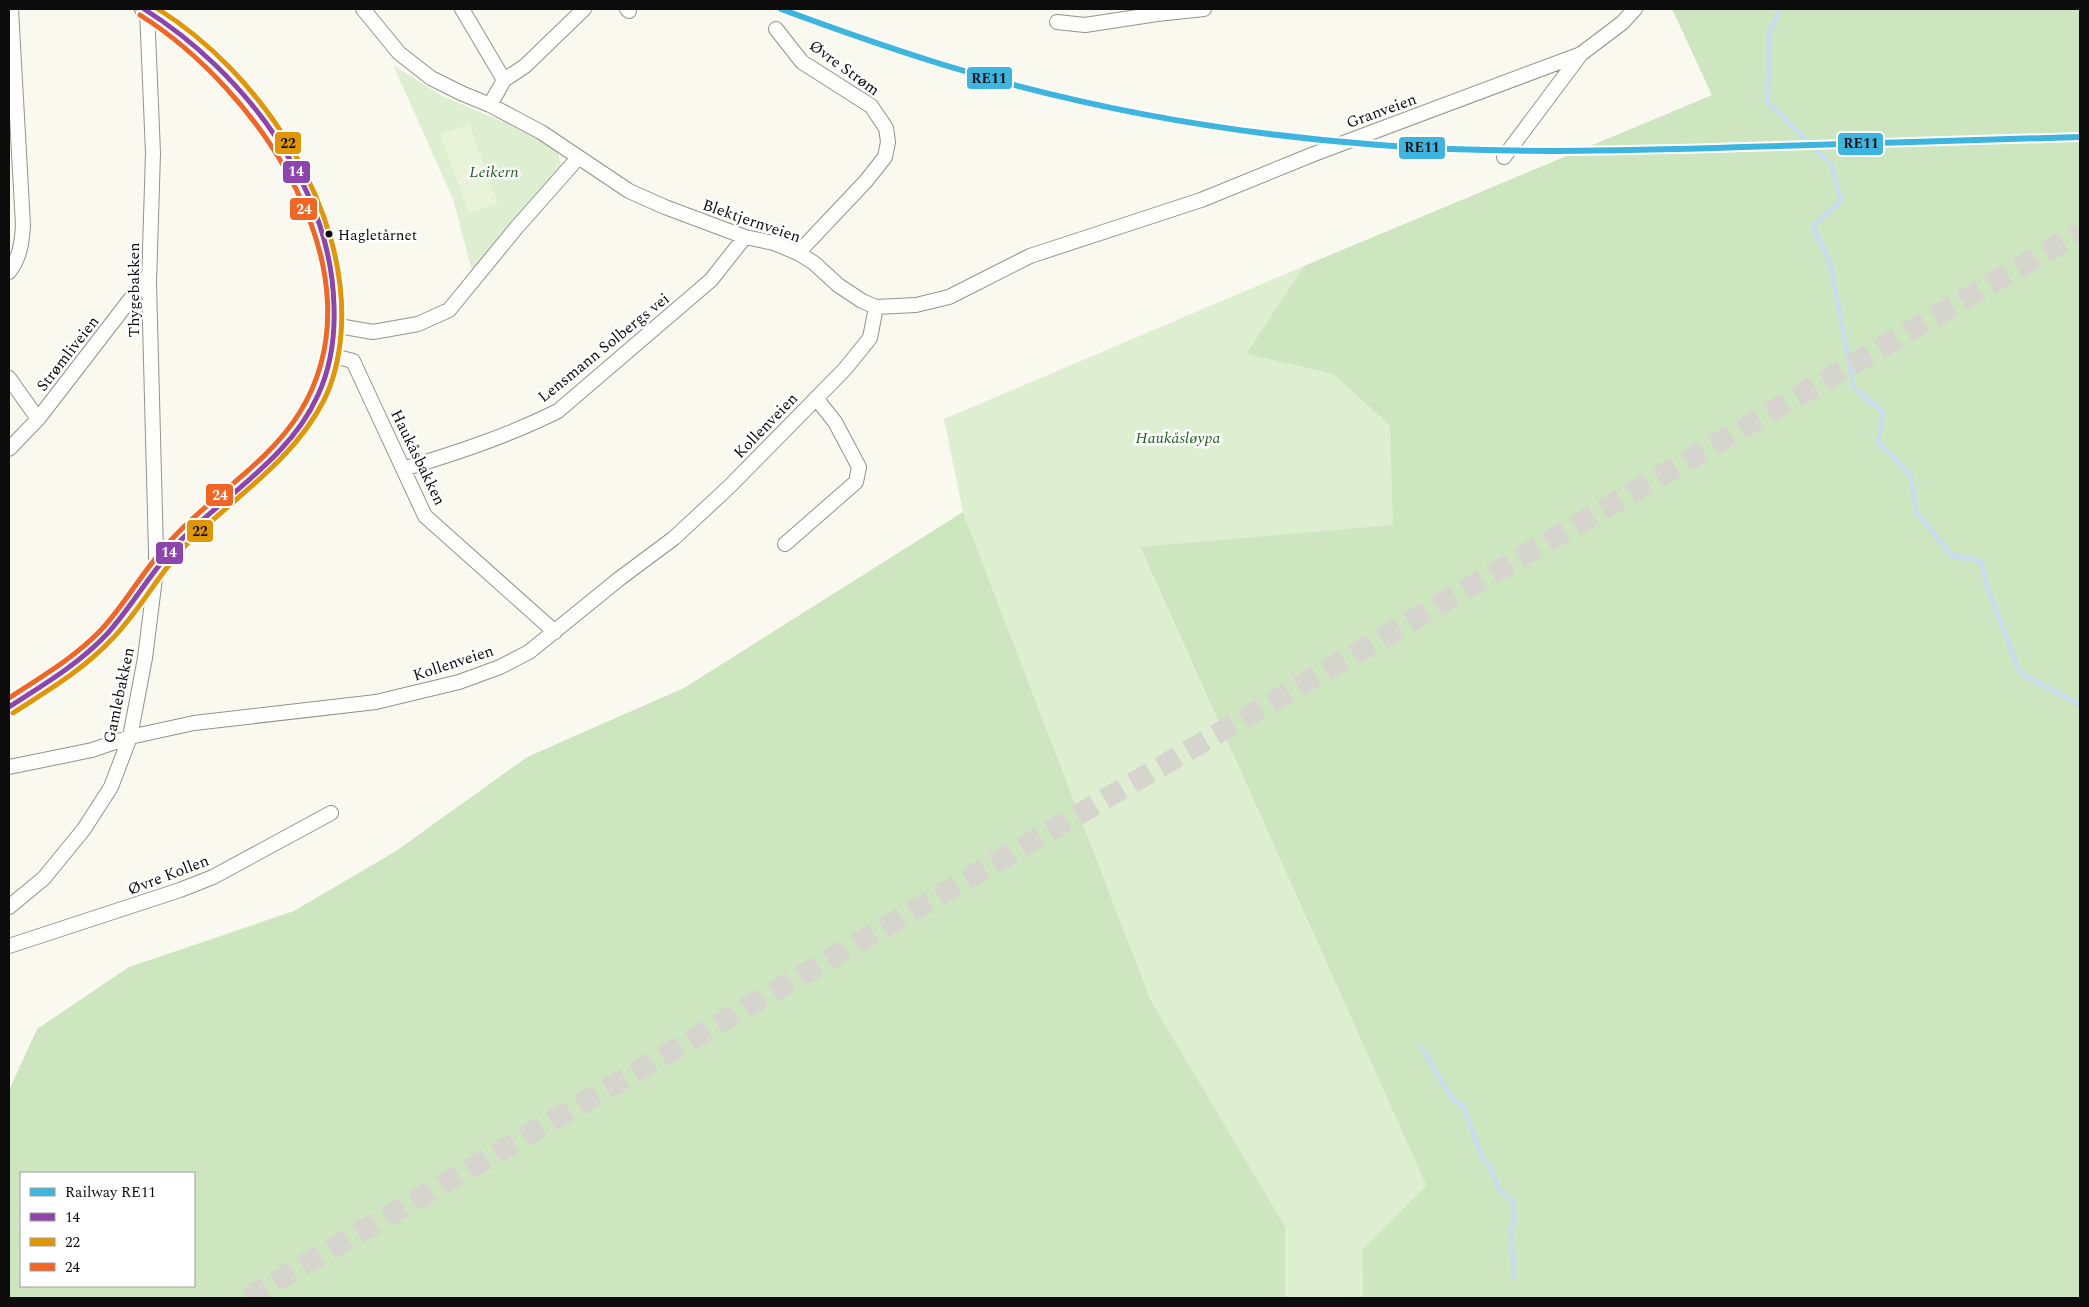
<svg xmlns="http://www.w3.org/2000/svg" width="2089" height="1307" viewBox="0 0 2089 1307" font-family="Spectral,serif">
<rect width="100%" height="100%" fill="#faf9ef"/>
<path fill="#deefd1" d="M 393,65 L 442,96 L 535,135 L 558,153 L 562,169 L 472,271 L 453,199 Z
M 1304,266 L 1246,354 L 1333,374 L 1390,426 L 1394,525 L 1140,548 L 1426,1185 L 1362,1250 L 1363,1298 L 1285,1298 L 1285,1226 L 1151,1001 L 963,512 L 944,419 Z"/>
<path fill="#cde6bf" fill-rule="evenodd" d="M 1672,9 L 2080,9 L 2080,1298 L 1363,1298 L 1362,1250 L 1426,1185 L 1140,547 L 1393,525 L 1390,426 L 1333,374 L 1246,354 L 1304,266 L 1712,95 Z
M 963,512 L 1151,1001 L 1285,1226 L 1285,1298 L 9,1298 L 9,1090 L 37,1029 L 129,967 L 294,911 L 396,851 L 527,757 L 684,688 ZM 21,1173 L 194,1173 L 194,1286 L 21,1286 Z"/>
<path fill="#e8f3da" d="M 469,124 L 498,203 L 469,213 L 440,135 Z"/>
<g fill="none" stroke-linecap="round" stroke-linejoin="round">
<path stroke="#c8dcf1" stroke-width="4.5" d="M 1780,9 L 1769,32 L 1768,103 L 1831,164 L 1841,201 L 1813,226 L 1830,263 L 1854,388 L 1883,412 L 1878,442 L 1911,476 L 1916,512 L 1952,556 L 1981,561 L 1987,586 L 2020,673 L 2080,705
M 1422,1048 L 1453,1100 L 1463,1105 L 1481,1155 L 1491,1169 L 1498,1187 L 1513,1203 L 1515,1218 L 1511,1230 L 1514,1277"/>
<path stroke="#d6d5cd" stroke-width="21" stroke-dasharray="21 11" stroke-linecap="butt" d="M 247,1298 L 2080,232"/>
<defs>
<path id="minor" d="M 363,9 L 399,53 L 431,78 L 461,93 L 490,105 L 541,132 L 629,191 L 665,207 L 745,237 L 774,243 L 798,253 L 814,263 L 838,285 L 862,301 L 876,307 L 916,305 L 949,297 L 1030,256 L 1201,200 L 1314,154 L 1581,54 L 1622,23 L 1635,9
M 462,9 L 504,80 L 490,105
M 627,9 L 629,11
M 1057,22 L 1085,25 L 1157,14 L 1204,9
M 776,29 L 802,62 L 871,106 L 886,128 L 888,142 L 885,157 L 866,181 L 798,253
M 504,80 L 525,66 L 584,9
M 1504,157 L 1581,54
M 9,272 C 20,258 22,242 23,225 L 11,9
M 333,325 L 373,332 L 418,324 L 449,310 L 517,227 L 578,158
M 330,355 L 353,361 L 425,516 L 555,632
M 9,378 L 38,419
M 9,449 L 38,419 L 149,275
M 403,469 C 456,453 508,436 558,411 L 711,280 L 745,237
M 785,544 L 856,482 L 859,467 L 835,422 L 816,398
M 9,767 L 92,750 L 130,737 L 194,723 L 376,702 L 459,682 L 500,667 L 529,652 L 619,579 L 674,538 L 730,486 L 845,369 L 870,338 L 876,307
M 9,907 L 44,878 L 84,829 L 111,787 L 130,737 L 145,658 L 156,570 L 156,552 L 149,283 L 153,153 L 147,10 L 149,9
M 9,946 L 180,890 L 213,877 L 331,813"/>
<path id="major" d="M 9,707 C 42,685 79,664 107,634 C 133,605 152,570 179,542 C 225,495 289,457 318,395 C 346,334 335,252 307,193 C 275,126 209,44 144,9"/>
</defs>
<use href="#minor" stroke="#93938e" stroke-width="16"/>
<use href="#major" stroke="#80807c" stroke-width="20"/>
<use href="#minor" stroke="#fefefd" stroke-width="14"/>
<use href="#major" stroke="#eae9d9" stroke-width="18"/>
<defs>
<path id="bus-1" d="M 9,707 C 43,685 79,664 107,634 C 133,605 152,570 179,542 C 226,494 290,458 318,395 C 331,367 335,336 334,306 C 331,186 243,71 144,9"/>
<path id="bus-2" d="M 13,713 C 47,691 83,670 111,640 C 139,612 157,576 184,547 C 232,498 292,463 324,400 C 334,380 339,357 341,334 C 351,210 261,73 158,9"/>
<path id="bus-3" d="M 9,698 C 41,677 74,658 101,630 C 127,602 145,567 172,539 C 212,495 268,464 300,412 C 385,273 258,89 140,15"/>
</defs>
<use href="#bus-1" stroke="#fff" stroke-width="9"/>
<use href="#bus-2" stroke="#fff" stroke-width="9"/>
<use href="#bus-3" stroke="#fff" stroke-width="9"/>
<use href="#bus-1" stroke="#8e44ad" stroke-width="5"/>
<use href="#bus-2" stroke="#e09701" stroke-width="5"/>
<use href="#bus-3" stroke="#f26522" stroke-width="5"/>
<defs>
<path id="rail-1" d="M 781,9 C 835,29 889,48 944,65 C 1084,108 1232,134 1379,145 C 1500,154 1621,151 1743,147 C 1855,144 1968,140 2080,137"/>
</defs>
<use href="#rail-1" stroke="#fff" stroke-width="10"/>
<use href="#rail-1" stroke="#3eb5de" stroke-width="6"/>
</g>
<circle fill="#0c0c0c" stroke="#fff" stroke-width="2" cx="329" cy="234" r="4.5"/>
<g text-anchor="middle" stroke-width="5" stroke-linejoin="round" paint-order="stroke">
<g font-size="15" fill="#0c0c0c" stroke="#fff" text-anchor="start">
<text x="338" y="240">Hagletårnet</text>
</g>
<g font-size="16" fill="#0c0c0c" stroke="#fff">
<text transform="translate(845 67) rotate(36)" y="6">Øvre Strøm</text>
<text transform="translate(1381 110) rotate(-20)" y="6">Granveien</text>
<text transform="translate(752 220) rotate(19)" y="6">Blektjernveien</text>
<text transform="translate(133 290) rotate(-90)" y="6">Thygebakken</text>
<text transform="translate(603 347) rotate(-39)" y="6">Lensmann Solbergs vei</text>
<text transform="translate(67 353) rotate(-52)" y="6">Strømliveien</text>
<text transform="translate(765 425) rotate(-46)" y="6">Kollenveien</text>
<text transform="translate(419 457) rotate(64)" y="6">Haukåsbakken</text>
<text transform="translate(453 662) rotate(-18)" y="6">Kollenveien</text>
<text transform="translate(118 695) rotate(-78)" y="6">Gamlebakken</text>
<text transform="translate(168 874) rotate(-21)" y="6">Øvre Kollen</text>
</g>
<g font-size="16" font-style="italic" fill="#225f20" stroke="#fff">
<text x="494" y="177">Leikern</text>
<text x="1178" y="443">Haukåsløypa</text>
</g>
</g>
<g stroke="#fff" stroke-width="2">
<rect x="966" y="66" width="47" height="24" rx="5" fill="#3eb5de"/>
<rect x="274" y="131" width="28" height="24" rx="5" fill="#e09701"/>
<rect x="1837" y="132" width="47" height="24" rx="5" fill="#3eb5de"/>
<rect x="1398" y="136" width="48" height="24" rx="5" fill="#3eb5de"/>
<rect x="282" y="160" width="29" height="24" rx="5" fill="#8e44ad"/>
<rect x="289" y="197" width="29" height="24" rx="5" fill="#f26522"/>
<rect x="205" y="483" width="29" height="24" rx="5" fill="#f26522"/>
<rect x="186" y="519" width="28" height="24" rx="5" fill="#e09701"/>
<rect x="155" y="541" width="29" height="24" rx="5" fill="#8e44ad"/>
</g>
<g font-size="14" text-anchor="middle" font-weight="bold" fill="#fff">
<text x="296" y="176">14</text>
<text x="304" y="214">24</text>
<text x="220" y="500">24</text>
<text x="169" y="557">14</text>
</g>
<g font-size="14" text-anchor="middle" font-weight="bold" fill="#111">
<text x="989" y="83">RE11</text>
<text x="288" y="148">22</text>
<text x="1861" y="148">RE11</text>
<text x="1422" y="152">RE11</text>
<text x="200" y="536">22</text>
</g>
<rect width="2089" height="1307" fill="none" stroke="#0c0c0c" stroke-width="20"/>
<rect x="20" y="1172" width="175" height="115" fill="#ffffff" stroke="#9e9e9e"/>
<rect x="30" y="1188" width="25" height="8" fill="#3eb5de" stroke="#9e9e9e"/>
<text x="65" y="1197" font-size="15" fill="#0c0c0c">Railway RE11</text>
<rect x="30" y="1213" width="25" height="8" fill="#8e44ad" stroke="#9e9e9e"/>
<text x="65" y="1222" font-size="15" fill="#0c0c0c">14</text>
<rect x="30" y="1238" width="25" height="8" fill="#e09701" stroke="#9e9e9e"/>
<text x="65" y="1247" font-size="15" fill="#0c0c0c">22</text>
<rect x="30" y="1263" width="25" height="8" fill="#f26522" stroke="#9e9e9e"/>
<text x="65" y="1272" font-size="15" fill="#0c0c0c">24</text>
</svg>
